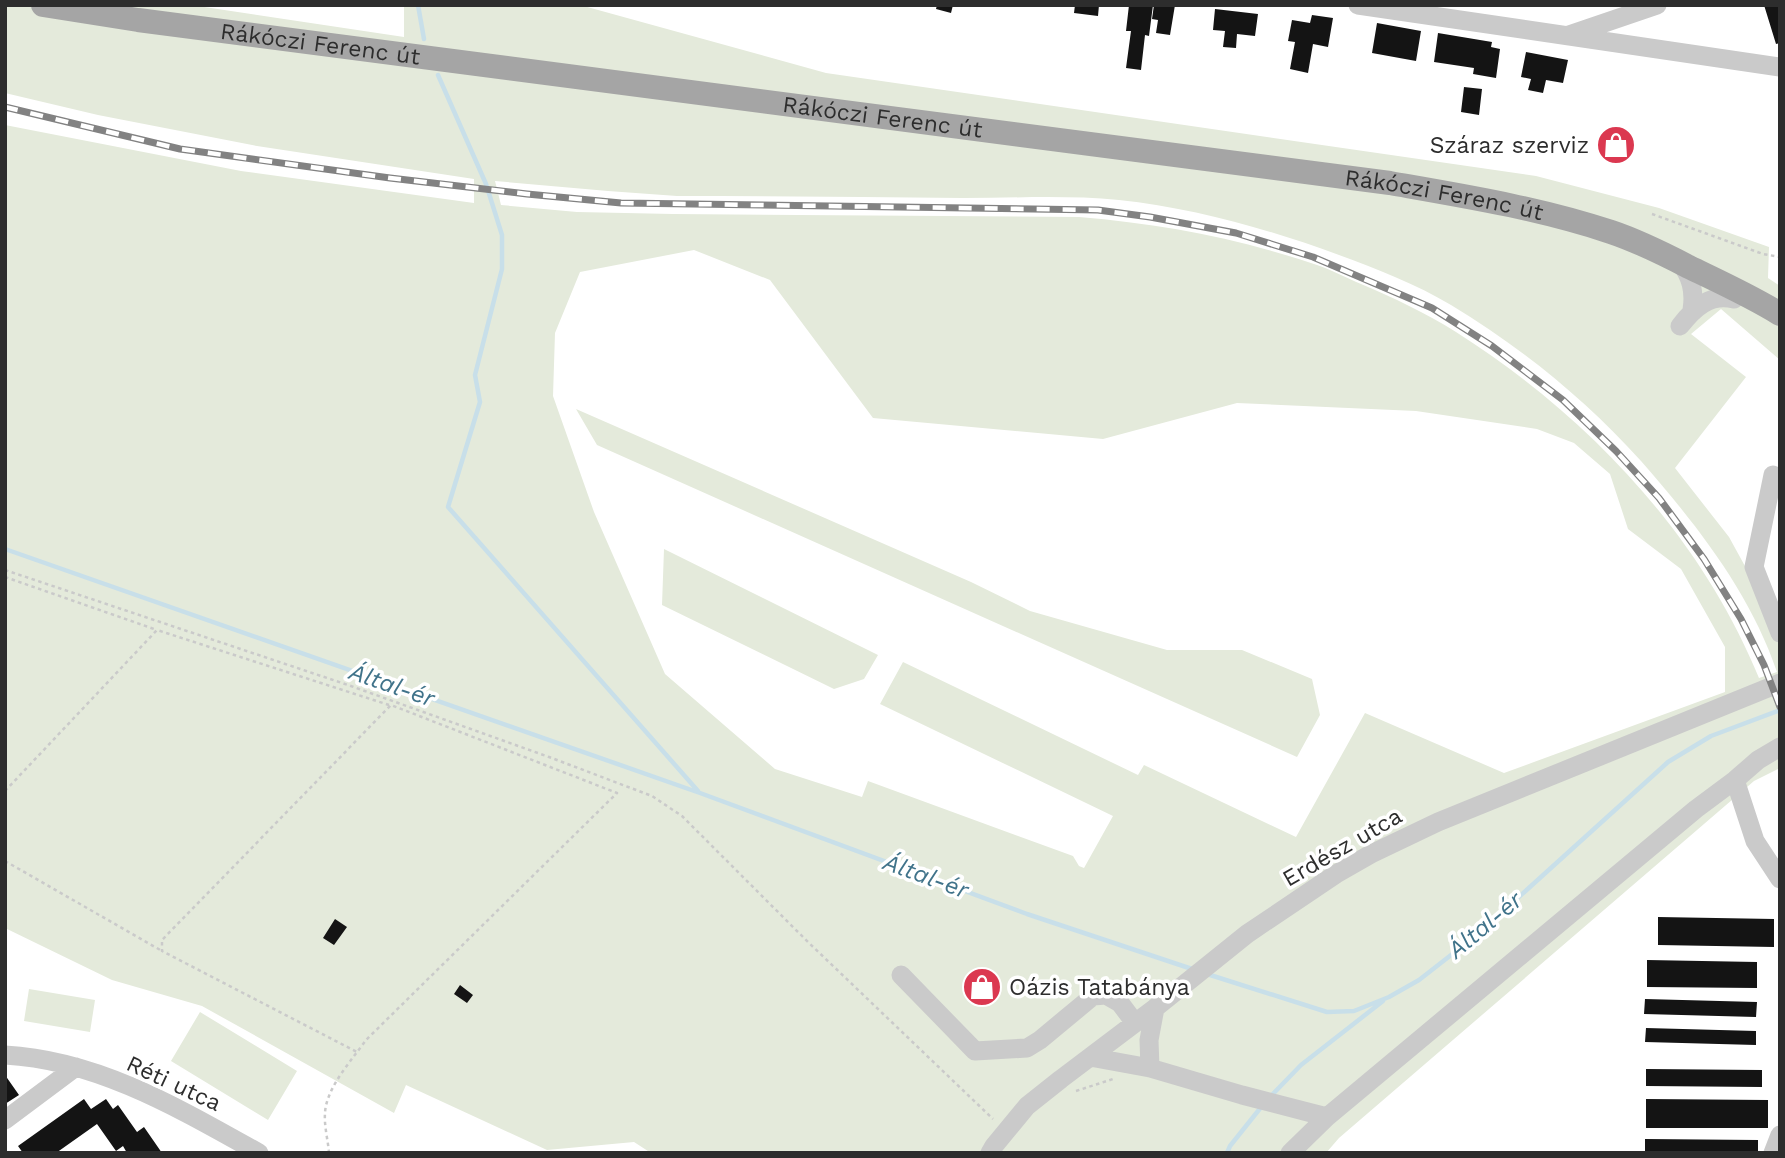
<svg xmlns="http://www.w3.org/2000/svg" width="1785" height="1158" viewBox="0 0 1785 1158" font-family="'Work Sans',sans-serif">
<rect width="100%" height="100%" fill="#fff"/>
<path fill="#e4eadb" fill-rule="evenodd" d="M 5,5 L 191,5 L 404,37 L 404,5 L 580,5 L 826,73 L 1536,176 L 1659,208 L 1769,247 L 1768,278 L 1780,286 L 1780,360 L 1721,309 L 1691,334 L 1746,377 L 1675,468 L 1729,537 L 1780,630 L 1780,768 L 1754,781 L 1339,1138 L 1326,1153 L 651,1153 L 634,1142 L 547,1150 L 406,1085 L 394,1113 L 202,1006 L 112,980 L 5,928 L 5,125 L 241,171 L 474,203 L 474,179 L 257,146 L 98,115 L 5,93 ZM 495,181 L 608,191 L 677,196 C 773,196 868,197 963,198 C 1014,198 1068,195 1119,200 C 1194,208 1268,229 1339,255 C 1377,269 1416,284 1451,305 C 1522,348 1586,400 1641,461 C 1696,524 1750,592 1777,672 L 1759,678 C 1700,534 1587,415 1456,332 C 1426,313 1394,298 1361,284 C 1347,278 1332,270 1317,265 C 1237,238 1162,224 1079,217 L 673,214 L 577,212 L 501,205 ZM 694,250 L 770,280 L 873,418 L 1103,439 L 1237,403 L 1416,411 L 1537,429 L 1574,443 L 1610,474 L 1628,529 L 1681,569 L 1725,647 L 1725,692 L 1504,773 L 1365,713 L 1296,837 L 1144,765 L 1138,775 L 903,662 L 880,704 L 1113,816 L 1084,868 L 1079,866 L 1073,856 L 868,781 L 862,797 L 775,769 L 665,674 L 594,512 L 553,396 L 555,333 L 580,272 Z
M 576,409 L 971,582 L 1030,611 L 1167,650 L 1242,650 L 1312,679 L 1320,715 L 1297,757 L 597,445 Z
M 664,549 L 878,655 L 864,679 L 834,689 L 662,605 Z
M 29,989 L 95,1000 L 90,1032 L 24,1021 Z
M 200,1012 L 297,1071 L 268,1120 L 171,1061 Z"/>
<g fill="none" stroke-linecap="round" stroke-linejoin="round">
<path stroke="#c8dfe9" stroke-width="4.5" d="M 418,5 L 424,39
M 438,75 L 486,184 L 502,235 L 502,269 L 475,375 L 480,402 L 448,507 L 698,791
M 5,549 L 700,793 L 1027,914 L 1192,969
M 1207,974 L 1327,1012 L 1354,1011 L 1389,997 L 1419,980 L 1478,934 L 1668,762 L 1711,736 L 1780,710
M 1270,1097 L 1301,1065 L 1383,1001
M 1227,1153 L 1230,1146 L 1262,1106"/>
</g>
<path fill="#141414" d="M 937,5 L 953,5 L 951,13 L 936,9 Z
M 1075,5 L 1099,5 L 1098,16 L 1074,13 Z
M 1129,5 L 1153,5 L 1149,36 L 1145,35 L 1141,70 L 1126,68 L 1131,31 L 1126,31 Z
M 1154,5 L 1175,5 L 1170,35 L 1156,33 L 1158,20 L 1152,19 Z
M 1764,5 L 1780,5 L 1780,43 L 1776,44 Z
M 1215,9 L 1258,14 L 1255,36 L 1237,34 L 1236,48 L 1223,47 L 1225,31 L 1213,30 Z
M 1312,15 L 1333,18 L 1328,47 L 1313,44 L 1308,73 L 1290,69 L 1295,42 L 1288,41 L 1292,20 L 1310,23 Z
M 1377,23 L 1421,31 L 1416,61 L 1372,53 Z
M 1438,33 L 1492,42 L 1491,47 L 1500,49 L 1496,78 L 1473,74 L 1474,68 L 1434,62 Z
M 1526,52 L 1568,60 L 1563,83 L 1546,80 L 1543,93 L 1528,90 L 1531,79 L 1521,77 Z
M 1464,87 L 1482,89 L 1479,115 L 1461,112 Z
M 1658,917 L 1774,919 L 1774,947 L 1658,945 Z
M 335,919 L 347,927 L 334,945 L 323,938 Z
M 1647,960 L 1757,962 L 1757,988 L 1647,987 Z
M 460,985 L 473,995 L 467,1003 L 454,994 Z
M 1645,999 L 1757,1002 L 1756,1017 L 1644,1014 Z
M 1646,1028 L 1756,1031 L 1756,1045 L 1645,1042 Z
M 1646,1069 L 1762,1070 L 1762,1087 L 1646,1086 Z
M 5,1075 L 19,1095 L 5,1104 Z
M 84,1099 L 91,1109 L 106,1099 L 113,1109 L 118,1105 L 137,1132 L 144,1127 L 162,1153 L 127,1153 L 123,1146 L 116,1151 L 97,1124 L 56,1153 L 23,1153 L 18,1146 Z
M 1646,1099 L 1768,1100 L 1768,1128 L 1646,1128 Z
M 1645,1139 L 1758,1140 L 1758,1153 L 1645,1153 Z"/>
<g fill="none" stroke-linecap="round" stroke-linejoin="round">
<path stroke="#cacaca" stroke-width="2.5" stroke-dasharray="3.5 3.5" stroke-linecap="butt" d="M 1652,214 L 1763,254 L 1780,257
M 5,570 L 348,685 L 549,757 L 652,796 L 682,816 L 808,942 L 993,1119
M 5,577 L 157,630
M 5,791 L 157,630 L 389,705
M 5,861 L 162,951
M 1076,1091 L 1113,1079
M 329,1153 C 328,1140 324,1126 325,1113 C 326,1088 352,1060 366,1040 L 617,793 L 391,705 L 162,940 L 162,951 L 357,1052"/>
<path stroke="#cacaca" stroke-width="19" d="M 1358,5 L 1780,67
M 1569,35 L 1657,5
M 1680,262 C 1691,277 1695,291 1692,310
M 1680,326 C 1694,308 1710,293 1734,299
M 1773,475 L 1754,567 L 1780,633
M 1735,780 L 1755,841 L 1780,879
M 901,975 L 975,1051 L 1027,1048 L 1040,1040 L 1093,996 L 1106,995 L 1120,1003 L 1135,1023
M 5,1055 C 98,1060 180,1109 259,1153
M 1090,1057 L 1150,1068 L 1242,1095 L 1327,1117
M 1150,1068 L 1149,1040 L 1155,1008
M 5,1120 L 76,1067
M 990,1153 L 994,1146 L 1027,1106 L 1061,1079 L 1155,1008 L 1247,934 L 1336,874 L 1371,854 L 1438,822 L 1780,683
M 1290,1153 L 1327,1117 L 1696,809 L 1735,780 L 1758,760 L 1780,747
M 1773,1153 L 1780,1135"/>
<path stroke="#a5a5a5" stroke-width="24" id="s1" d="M 43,5 L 138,20 L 1390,183 C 1464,196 1539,208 1611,232 C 1638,241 1664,254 1689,267 C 1720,282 1751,296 1780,314"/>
<defs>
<path id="rail" d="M 5,107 L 180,149 L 390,178 L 527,194 L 621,203 L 1098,210 L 1150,217 L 1236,233 L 1313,257 L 1432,308 L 1492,346 L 1563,400 L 1616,451 L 1659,498 L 1704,559 L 1741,619 L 1764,665 L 1780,707"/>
</defs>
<use href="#rail" stroke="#828282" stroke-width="7"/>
<use href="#rail" stroke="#fff" stroke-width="4.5" stroke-dasharray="13" stroke-linecap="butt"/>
</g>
<defs>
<symbol id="shop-disc" viewBox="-11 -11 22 22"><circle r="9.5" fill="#db3850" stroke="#fff"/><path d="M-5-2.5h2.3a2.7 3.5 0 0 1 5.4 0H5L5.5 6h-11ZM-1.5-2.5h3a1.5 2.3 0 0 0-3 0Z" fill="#fff"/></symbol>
</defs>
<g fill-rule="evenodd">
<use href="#shop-disc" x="1594" y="123" width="44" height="44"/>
<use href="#shop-disc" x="960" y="965" width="44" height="44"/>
</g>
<g text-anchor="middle" stroke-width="7" stroke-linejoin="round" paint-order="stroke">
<g font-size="23" fill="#2d2d2d" stroke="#fff">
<text dy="8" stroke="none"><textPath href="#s1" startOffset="280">Rákóczi Ferenc út</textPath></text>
<text dy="8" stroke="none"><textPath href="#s1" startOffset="847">Rákóczi Ferenc út</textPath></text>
<text dy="8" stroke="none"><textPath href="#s1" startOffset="1414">Rákóczi Ferenc út</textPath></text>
<text transform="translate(1342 847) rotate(-30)" y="8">Erdész utca</text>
<text transform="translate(174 1083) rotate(25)" y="8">Réti utca</text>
</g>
<g font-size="23" fill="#2d2d2d" stroke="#fff" text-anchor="end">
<text x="1589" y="153">Száraz szerviz</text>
<text x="1009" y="995" text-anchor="start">Oázis Tatabánya</text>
</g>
<g font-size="24" font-style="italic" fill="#40738a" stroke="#fff">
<text transform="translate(392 685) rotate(19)" y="8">Által-ér</text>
<text transform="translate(926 876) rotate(20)" y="8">Által-ér</text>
<text transform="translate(1485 925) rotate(-40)" y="8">Által-ér</text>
</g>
</g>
<rect width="1785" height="1158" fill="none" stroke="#2d2d2d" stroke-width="14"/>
</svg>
